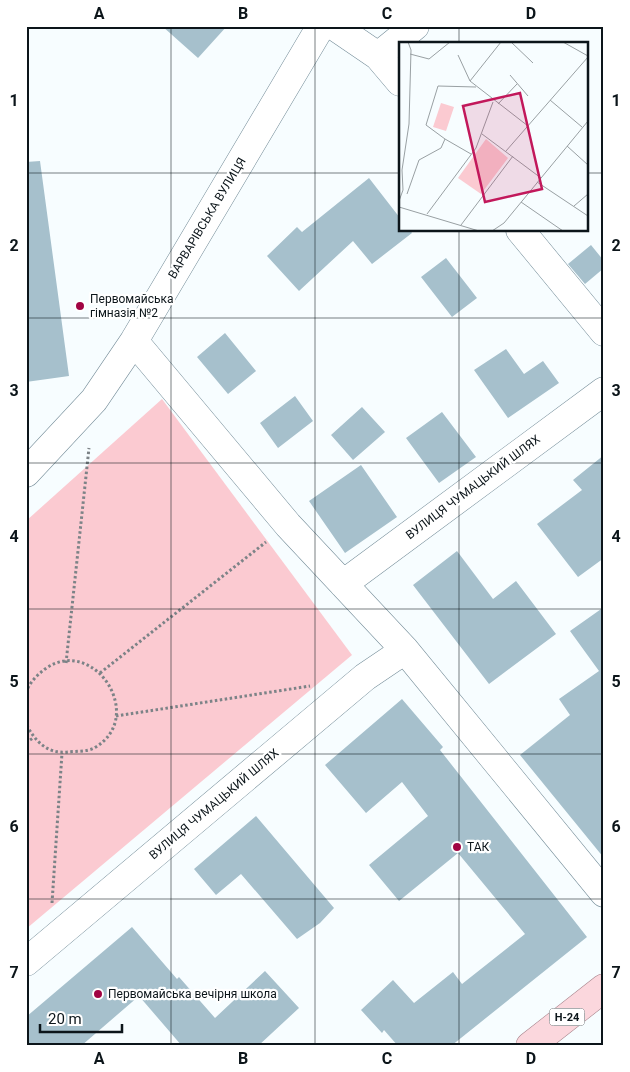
<svg xmlns="http://www.w3.org/2000/svg" width="630" height="1072" viewBox="0 0 630 1072" font-family="Roboto,sans-serif">
<rect width="100%" height="100%" fill="#f7fdff"/>
<path fill="#fbcad1" d="M 162,399 L 352,655 L 26,929 L 26,521 Z"/>
<path fill="#a6c0cc" d="M 162,26 L 227,26 L 198,58 Z
M 40,161 L 69,376 L 26,382 L 26,162 Z
M 369,178 L 400,218 L 400,230 L 410,230 L 412,233 L 372,264 L 353,241 L 299,291 L 267,256 L 297,227 L 302,232 Z
M 591,245 L 604,261 L 604,268 L 585,284 L 568,264 Z
M 446,258 L 477,298 L 452,317 L 421,277 Z
M 225,333 L 256,371 L 228,394 L 197,357 Z
M 506,349 L 524,374 L 543,361 L 559,383 L 508,418 L 474,370 Z
M 295,396 L 313,421 L 278,448 L 260,423 Z
M 362,407 L 385,432 L 353,460 L 331,435 Z
M 442,412 L 476,457 L 439,483 L 406,438 Z
M 604,455 L 604,558 L 578,577 L 537,524 L 582,490 L 573,480 Z
M 361,465 L 397,517 L 345,553 L 309,501 Z
M 457,551 L 493,599 L 516,581 L 556,634 L 489,684 L 413,585 Z
M 604,607 L 604,858 L 520,755 L 570,715 L 559,699 L 599,671 L 570,631 Z
M 402,699 L 443,747 L 440,750 L 587,937 L 451,1046 L 398,1046 L 384,1030 L 382,1033 L 361,1010 L 393,980 L 414,1003 L 453,972 L 462,984 L 525,934 L 458,853 L 399,901 L 369,865 L 428,816 L 402,782 L 366,813 L 325,765 Z
M 256,816 L 334,908 L 320,923 L 297,939 L 241,874 L 216,895 L 194,869 Z
M 132,927 L 177,979 L 179,977 L 215,1018 L 265,971 L 299,1008 L 258,1046 L 182,1046 L 139,996 L 81,1046 L 26,1046 L 26,1017 Z"/>
<g fill="none" stroke-linecap="round" stroke-linejoin="round">
<defs>
<path id="minor" d="M 334,26 L 378,56 L 400,82
M 378,56 L 415,26
M 520,230 L 604,332
M 134,341 L 288,525 L 405,650 L 604,893
M 26,473 L 94,400 L 134,341 L 321,26
M 343,584 L 604,391
M 26,962 L 365,677 L 405,650"/>
<path id="major" d="M 530,1046 L 604,988"/>
</defs>
<use href="#minor" stroke="#758d99" stroke-width="29"/>
<use href="#major" stroke="#a5828a" stroke-width="29"/>
<path stroke="#7c8387" stroke-width="3" stroke-dasharray="2.5 2.5" stroke-linecap="butt" d="M 66,663 L 89,448
M 100,673 L 266,542
M 26,693 C 29,683 37,675 45,669 C 94,634 148,718 94,748 C 87,752 75,751 67,752 C 47,754 35,741 26,724
M 116,716 L 310,686
M 26,743 L 33,738
M 52,903 L 62,753"/>
<use href="#minor" stroke="#fff" stroke-width="28"/>
<use href="#major" stroke="#fbd7dd" stroke-width="28"/>
</g>
<path fill="none" stroke="#0c151a" stroke-width="1" stroke-opacity="0.55" d="M 171,26 L 171,1046M 315,26 L 315,1046M 459,26 L 459,44M 26,173 L 400,173M 586,173 L 604,173M 459,230 L 459,1046M 26,318 L 604,318M 26,463 L 604,463M 26,609 L 604,609M 26,754 L 604,754M 26,899 L 604,899"/>
<g fill="#a10443" stroke="#fff" stroke-width="2">
<circle cx="80" cy="306" r="5"/>
<circle cx="457" cy="847" r="5"/>
<circle cx="98" cy="994" r="5"/>
</g>
<g text-anchor="middle" stroke-width="4.5" stroke-linejoin="round" paint-order="stroke">
<rect fill="#fff" stroke="#555b5f" stroke-width="1" x="549.5" y="1008.5" width="35" height="17" rx="4"/>
<g font-size="11" font-weight="bold" fill="#0c151a">
<text x="567" y="1021">Н-24</text>
</g>
<g font-size="12" fill="#0c151a" stroke="#fff">
<text transform="translate(207 218) rotate(-59)" y="4">ВАРВАРІВСЬКА ВУЛИЦЯ</text>
<text transform="translate(473 487) rotate(-37)" y="4">ВУЛИЦЯ ЧУМАЦЬКИЙ ШЛЯХ</text>
<text transform="translate(214 804) rotate(-40)" y="4">ВУЛИЦЯ ЧУМАЦЬКИЙ ШЛЯХ</text>
</g>
<g font-size="12" fill="#0c151a" stroke="#fff" text-anchor="start">
<text x="90" y="303">Первомайська<tspan x="90" dy="14">гімназія №2</tspan></text>
<text x="467" y="851">ТАК</text>
<text x="108" y="998">Первомайська вечірня школа</text>
</g>
</g>
<g transform="translate(399 42)">
<rect width="189" height="189" fill="#f7fdff"/>
<path d="M 42,61 L 55,65 L 47,89 L 34,85 ZM 87,97 L 109,116 L 82,152 L 59,136 Z" fill="#fbcad1"/>
<path fill="none" stroke="#99a0a3" stroke-width="1" d="M 112,0 L 134,21M 164,0 L 189,14M 11,12 L 30,17 L 51,0M 59,13 L 71,39 L 129,84M 111,33 L 129,54M 71,39 L 102,0M 151,58 L 183,85M 99,62 L 118,42M 83,92 L 142,136M 46,97 L 27,83 L 39,44 L 77,45M 168,104 L 189,123M 107,109 L 189,15M 138,140 L 189,174M 8,152 L 20,118 L 42,106 L 46,97 L 72,112M 0,159 L 4,148 L 3,128 L 10,82 L 12,8 L 9,0M 122,160 L 164,189M 175,164 L 189,152M 0,165 L 80,189M 28,172 L 77,106 L 94,60M 62,183 L 114,114M 93,189 L 105,181 L 189,79"/>
<path fill="#c2185b" fill-opacity="0.15" stroke="#c2185b" stroke-width="2.5" d="M 121,51 L 143,147 L 86,160 L 64,64 Z"/>
<rect width="189" height="189" fill="none" stroke="#0c151a" stroke-width="2.5"/>
</g>
<rect width="630" height="1072" fill="none" stroke="#ffffff" stroke-width="55"/>
<path d="M40 1024v8h82v-8" fill="none" stroke="#0c151a" stroke-width="2.5"/>
<text x="48" y="1024" font-size="15" fill="#0c151a" stroke="#ffffff" stroke-width="4" paint-order="stroke">20 m</text>
<rect x="28" y="28" width="574" height="1016" fill="none" stroke="#0c151a" stroke-width="2"/>
<g font-size="16" text-anchor="middle" font-weight="bold" fill="#0c151a">
<text x="99" y="19">A</text>
<text x="243" y="19">B</text>
<text x="387" y="19">C</text>
<text x="531" y="19">D</text>
<text x="14" y="106">1</text>
<text x="616" y="106">1</text>
<text x="14" y="251">2</text>
<text x="616" y="251">2</text>
<text x="14" y="396">3</text>
<text x="616" y="396">3</text>
<text x="14" y="542">4</text>
<text x="616" y="542">4</text>
<text x="14" y="687">5</text>
<text x="616" y="687">5</text>
<text x="14" y="832">6</text>
<text x="616" y="832">6</text>
<text x="14" y="978">7</text>
<text x="616" y="978">7</text>
<text x="99" y="1064">A</text>
<text x="243" y="1064">B</text>
<text x="387" y="1064">C</text>
<text x="531" y="1064">D</text>
</g>
</svg>
